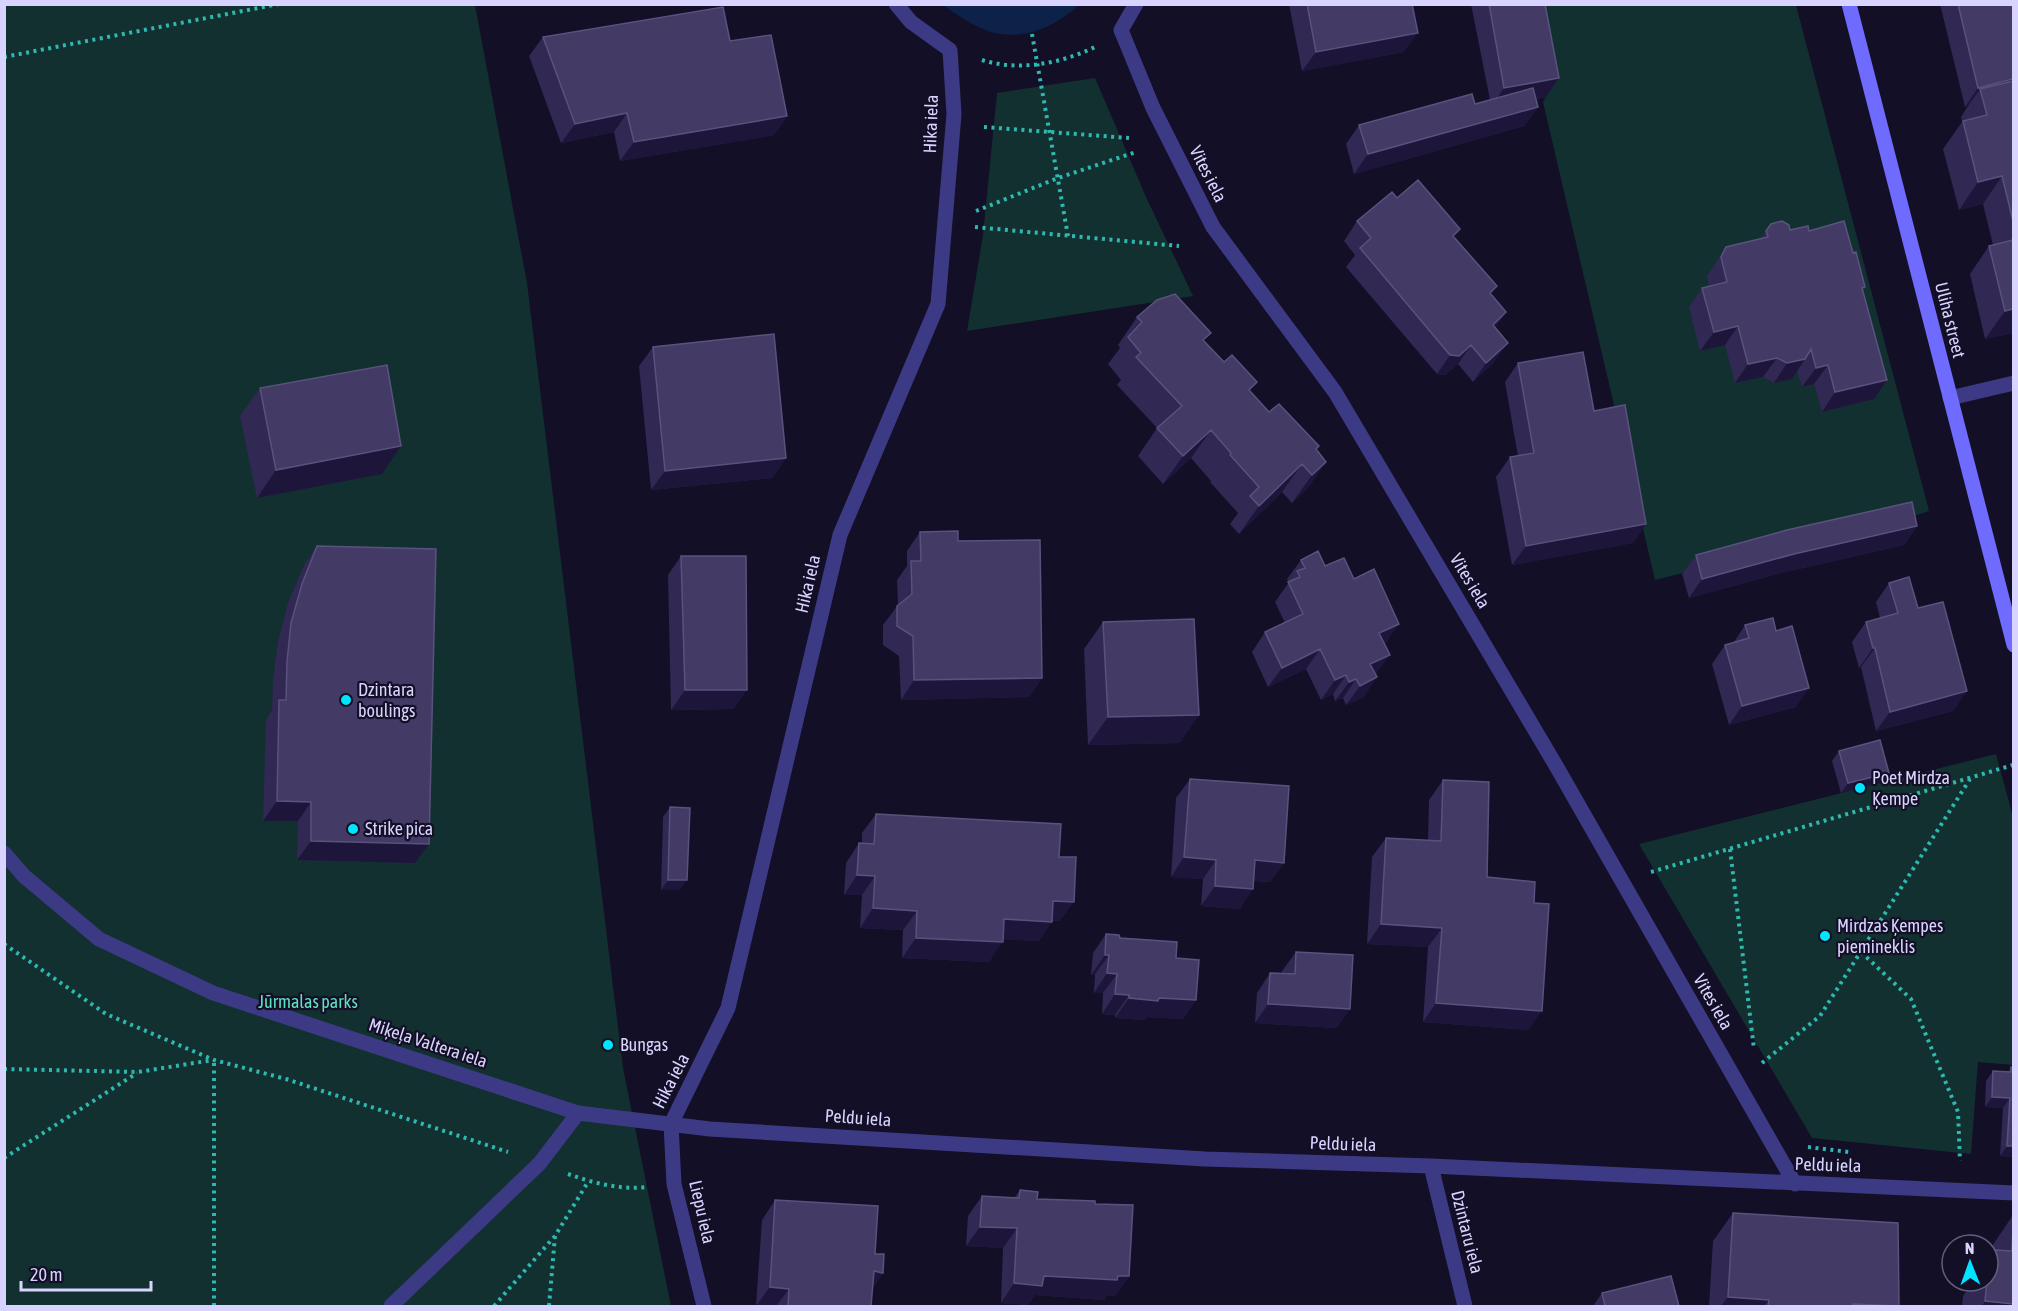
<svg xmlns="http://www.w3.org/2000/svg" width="2018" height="1311" viewBox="0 0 2018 1311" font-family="'Asap Condensed',sans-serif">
<rect width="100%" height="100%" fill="#130f26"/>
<path fill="#12302f" d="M 5,5 L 475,5 L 527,283 L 623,1068 L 671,1306 L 5,1306 Z
M 1528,5 L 1796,5 L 1929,511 L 1898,521 L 1774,550 L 1655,580 L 1543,102 L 1546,97 Z
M 1095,78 L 1146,197 L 1193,296 L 967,331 L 983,235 L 997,93 Z
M 1996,754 L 2013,817 L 2013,1065 L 1978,1062 L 1971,1154 L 1812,1138 L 1639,844 Z"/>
<path fill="#0c2248" d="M 943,5 L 1079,5 C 1055,27 1022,42 988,31 C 972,25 957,15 943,5 Z"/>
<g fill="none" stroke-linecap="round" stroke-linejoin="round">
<path stroke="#2fb8b0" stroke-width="4" stroke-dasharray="3 4.5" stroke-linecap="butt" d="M 1032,34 L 1068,236
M 4,57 L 279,4
M 982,60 C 1020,72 1063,63 1097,46
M 984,127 L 1129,138
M 976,211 L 1058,178 L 1136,152
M 975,227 L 1179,246
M 1730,849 L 1754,1049
M 1651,872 L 2013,765
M 4,944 L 106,1014 L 214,1060 L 286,1079 L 508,1152
M 1861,952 L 1911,999 L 1958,1112 L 1960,1161
M 1762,1063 L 1820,1016 L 1970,779
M 4,1069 L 138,1072 L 213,1060
M 1808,1147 L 1849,1152
M 4,1158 L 137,1073
M 568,1174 C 593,1183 620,1190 646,1187
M 214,1306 L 214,1060
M 494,1306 L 554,1237
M 549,1306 L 555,1236 L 588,1182"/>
<path stroke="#3d3a85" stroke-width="15" d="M 391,1306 L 540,1163 L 578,1113"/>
<path stroke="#3d3a85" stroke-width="15" d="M 1136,4 L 1121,30 L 1153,108 L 1213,227 L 1335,392 L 1555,764 L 1795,1184
M 1950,398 L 2014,383
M 4,853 L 24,876 L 99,939 L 213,993 L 578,1113 L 710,1129 L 1205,1159 L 1431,1166 L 2014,1193
M 1431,1166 L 1465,1306
M 704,1306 L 674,1184 L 671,1124 L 728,1008 L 840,535 L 938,304 L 954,114 L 950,50 L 911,22 L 896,4"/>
<path stroke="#6f6bff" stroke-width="15" d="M 1849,4 L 2014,645"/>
</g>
<path fill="#312854" d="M 1289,4 L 1412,4 L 1404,52 L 1302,71 Z
M 1471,4 L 1545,4 L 1559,78 L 1546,97 L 1536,99 L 1538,107 L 1524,126 L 1354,174 L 1346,144 L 1359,125 L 1475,104 L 1490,100 Z
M 1940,4 L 2013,4 L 2013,333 L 1985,339 L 1970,274 L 1989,246 L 1993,245 L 1983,204 L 1959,210 L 1943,149 L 1962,122 L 1961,117 L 1968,106 L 1965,107 Z
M 543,37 L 730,41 L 787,116 L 774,135 L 620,161 L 614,132 L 561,143 L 529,56 Z
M 1397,198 L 1454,237 L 1491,295 L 1495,328 L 1494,362 L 1473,382 L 1458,364 L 1445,375 L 1437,374 L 1346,267 L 1355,255 L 1344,241 L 1357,221 Z
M 1771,224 L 1790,230 L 1809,231 L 1862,291 L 1874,399 L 1822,412 L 1814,384 L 1802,387 L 1797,370 L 1792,379 L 1774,383 L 1763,377 L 1735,383 L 1725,345 L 1700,351 L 1689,307 L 1702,288 L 1709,286 L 1707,276 L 1726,247 L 1761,238 Z
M 1137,317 L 1205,342 L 1269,412 L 1319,446 L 1316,450 L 1326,462 L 1307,489 L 1292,503 L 1282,492 L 1239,534 L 1230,524 L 1238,513 L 1210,482 L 1211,481 L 1191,458 L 1163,484 L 1138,456 L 1157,428 L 1117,385 L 1121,380 L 1108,364 L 1120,348 L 1118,345 Z
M 653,347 L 786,458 L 772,478 L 651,490 L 639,366 Z
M 1518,363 L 1594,411 L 1646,524 L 1633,543 L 1512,565 L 1496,477 L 1510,457 L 1518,456 L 1505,382 Z
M 260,388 L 382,474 L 257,498 L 240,416 Z
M 1917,526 L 1904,545 L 1781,573 L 1689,598 L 1682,574 L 1696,555 Z
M 920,532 L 958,541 L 1042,678 L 1029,697 L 901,700 L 899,656 L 883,645 L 883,625 L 898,605 L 897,580 L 907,566 L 907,551 Z
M 317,546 L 429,844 L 415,863 L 297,860 L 298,821 L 263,821 L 266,720 L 272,710 L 273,681 L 278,642 L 288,603 L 304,565 Z
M 681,556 L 734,709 L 671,710 L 668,575 Z
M 1301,560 L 1325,566 L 1354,579 L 1386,643 L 1384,644 L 1376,674 L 1364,697 L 1346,705 L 1343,698 L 1335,701 L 1333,694 L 1321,700 L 1306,669 L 1268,687 L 1252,652 L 1265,632 L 1285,623 L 1275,602 L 1289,582 L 1287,579 Z
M 1889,583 L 1918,608 L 1967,691 L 1953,711 L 1876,731 L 1861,667 L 1859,668 L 1852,642 L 1866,622 L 1880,618 L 1876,602 Z
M 1103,622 L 1199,715 L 1179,743 L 1088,745 L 1084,649 Z
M 1745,625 L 1776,631 L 1796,707 L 1729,725 L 1712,664 L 1725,645 L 1734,642 Z
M 1839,751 L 1889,773 L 1882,783 L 1841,793 L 1832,761 Z
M 1190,779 L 1284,863 L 1270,882 L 1254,881 L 1240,909 L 1201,906 L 1203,879 L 1171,877 L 1176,798 Z
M 1443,780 L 1487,877 L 1528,1030 L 1423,1022 L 1428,947 L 1367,944 L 1372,857 L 1386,838 L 1428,840 L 1429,800 Z
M 670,807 L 680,890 L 661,890 L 663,817 Z
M 876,814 L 1059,857 L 1060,921 L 1052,921 L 1039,941 L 1003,939 L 989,962 L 902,958 L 903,930 L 860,928 L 862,895 L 844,895 L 846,863 L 859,843 L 862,843 L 862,833 Z
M 1106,934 L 1120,938 L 1176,958 L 1196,1000 L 1183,1019 L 1147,1017 L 1145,1020 L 1115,1018 L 1115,1015 L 1102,1014 L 1103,993 L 1094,993 L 1095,974 L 1091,975 L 1093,953 Z
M 1296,952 L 1350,1009 L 1336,1028 L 1255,1023 L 1257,993 L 1270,973 L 1282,974 L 1282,971 Z
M 2011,1067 L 2013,1157 L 2000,1156 L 2003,1108 L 1985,1107 L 1986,1081 L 1993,1071 L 2008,1072 Z
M 1020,1190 L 1037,1199 L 1095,1204 L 1129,1276 L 1115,1296 L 1107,1295 L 1104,1300 L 1035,1295 L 1028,1305 L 1001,1303 L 1003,1248 L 966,1246 L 968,1216 L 982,1196 L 1014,1198 Z
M 775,1200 L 875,1254 L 883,1273 L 873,1287 L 871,1306 L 756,1306 L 762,1220 Z
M 1733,1213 L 1899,1306 L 1709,1306 L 1713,1241 Z
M 2013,1215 L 2013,1306 L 1962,1306 L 1963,1296 L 1974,1281 L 1988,1281 L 1988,1252 Z
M 1602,1293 L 1679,1306 L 1593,1306 Z"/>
<path fill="#1d163a" d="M 1418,33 L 1404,52 L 1302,71 L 1316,52 Z
M 1559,78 L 1546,97 L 1491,107 L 1504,88 Z
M 2013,79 L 2013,95 L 1980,89 L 1968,106 L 1965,107 L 1978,88 Z
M 1538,107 L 1524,126 L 1354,174 L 1368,154 Z
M 627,113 L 614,132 L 561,143 L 575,124 Z
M 787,116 L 774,135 L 620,161 L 634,142 Z
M 2002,176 L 1983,204 L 1959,210 L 1978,182 Z
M 2013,309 L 2013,333 L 1985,339 L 2005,311 Z
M 1506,312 L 1493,332 L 1493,325 Z
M 1738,326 L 1725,345 L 1700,351 L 1714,332 Z
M 1508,343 L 1494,362 L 1473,382 L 1486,363 Z
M 1471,345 L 1458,364 L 1445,375 L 1437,374 L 1450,355 Z
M 1777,358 L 1763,377 L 1735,383 L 1748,364 Z
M 1805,359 L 1792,379 L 1774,383 L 1787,363 Z
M 1828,365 L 1814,384 L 1802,387 L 1816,368 Z
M 1887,380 L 1874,399 L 1822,412 L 1835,392 Z
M 1211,430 L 1191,458 L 1163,484 L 1183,456 Z
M 401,446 L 382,474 L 257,498 L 276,470 Z
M 786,458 L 772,478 L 651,490 L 665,471 Z
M 1326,462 L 1307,489 L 1292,503 L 1312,475 Z
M 1302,464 L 1282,492 L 1239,534 L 1259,506 Z
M 1646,524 L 1633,543 L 1512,565 L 1526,546 Z
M 1917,526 L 1904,545 L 1781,573 L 1689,598 L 1702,579 L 1794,554 Z
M 1399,624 L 1386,643 L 1366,653 L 1379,633 Z
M 1873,648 L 1875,648 L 1861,667 L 1859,668 Z
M 1320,649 L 1306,669 L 1268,687 L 1282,668 Z
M 1390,655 L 1376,674 L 1358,682 L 1370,664 Z
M 1346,675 L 1333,694 L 1321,700 L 1335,680 Z
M 1377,677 L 1364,697 L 1346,705 L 1360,686 Z
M 1042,678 L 1029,697 L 901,700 L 914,680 Z
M 1356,679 L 1343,698 L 1335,701 L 1349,682 Z
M 1809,688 L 1796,707 L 1729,725 L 1742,706 Z
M 685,690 L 747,690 L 734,709 L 671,710 Z
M 1967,691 L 1953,711 L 1876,731 L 1890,712 Z
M 1199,715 L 1179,743 L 1088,745 L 1108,717 Z
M 1889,773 L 1882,783 L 1841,793 L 1848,783 Z
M 277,801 L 311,802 L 298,821 L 263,821 Z
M 311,841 L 429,844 L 415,863 L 297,860 Z
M 1184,857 L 1216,860 L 1203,879 L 1171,877 Z
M 1255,860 L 1284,863 L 1270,882 L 1242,880 Z
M 857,875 L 875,876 L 862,895 L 844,895 Z
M 668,880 L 687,880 L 680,890 L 661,890 Z
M 1215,886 L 1253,889 L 1240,909 L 1201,906 Z
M 1053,901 L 1074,902 L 1060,921 L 1040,920 Z
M 873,908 L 917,911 L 903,930 L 860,928 Z
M 1004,919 L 1052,922 L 1039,941 L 990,939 Z
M 1381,924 L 1442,928 L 1428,947 L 1367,944 Z
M 916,938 L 1003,942 L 989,962 L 902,958 Z
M 1105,955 L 1109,955 L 1095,974 L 1091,975 Z
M 1107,973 L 1117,974 L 1103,993 L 1094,993 Z
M 1115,994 L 1129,995 L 1115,1015 L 1102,1014 Z
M 1129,998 L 1159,998 L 1196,1000 L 1183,1019 L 1147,1017 L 1145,1020 L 1115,1018 Z
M 1436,1003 L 1542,1011 L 1528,1030 L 1423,1022 Z
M 1268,1004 L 1350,1009 L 1336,1028 L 1255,1023 Z
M 1992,1097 L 2010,1098 L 2003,1108 L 1985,1107 Z
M 2007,1146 L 2013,1146 L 2013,1157 L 2000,1156 Z
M 980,1227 L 1017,1228 L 1003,1248 L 966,1246 Z
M 874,1271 L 883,1273 L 869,1292 Z
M 1044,1276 L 1129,1276 L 1115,1296 L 1107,1295 L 1104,1300 L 1035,1295 L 1028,1305 L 1001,1303 L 1014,1283 Z
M 770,1287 L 789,1289 L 776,1306 L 756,1306 Z
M 1728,1297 L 1769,1300 L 1764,1306 L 1721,1306 Z
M 1985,1301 L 2013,1304 L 2013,1306 L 1982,1306 Z
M 1853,1304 L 1895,1306 L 1851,1306 Z"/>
<path fill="#433a66" stroke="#5a527e" stroke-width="1.5" d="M 1307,4 L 1412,4 L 1418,33 L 1316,52 Z
M 1489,4 L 1545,4 L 1559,78 L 1504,88 Z
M 1958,4 L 2013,4 L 2013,79 L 1978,88 Z
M 723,7 L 730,41 L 771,35 L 787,116 L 634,142 L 627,113 L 575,124 L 543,37 Z
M 2013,81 L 2013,221 L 2002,176 L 1978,182 L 1963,121 L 1987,115 L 1980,89 Z
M 1533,88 L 1538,107 L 1368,154 L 1359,125 L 1472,94 L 1475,104 Z
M 1418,180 L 1460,229 L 1453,236 L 1497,286 L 1490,293 L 1506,312 L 1493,325 L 1508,343 L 1486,363 L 1471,345 L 1459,356 L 1450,355 L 1360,248 L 1371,238 L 1357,221 L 1392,192 L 1397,198 Z
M 1782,221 L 1789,225 L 1790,230 L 1808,226 L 1809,231 L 1844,221 L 1853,253 L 1856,252 L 1865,287 L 1862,288 L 1887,380 L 1835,392 L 1828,365 L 1816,368 L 1811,349 L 1805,359 L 1787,363 L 1777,358 L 1748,364 L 1738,326 L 1714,332 L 1702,288 L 1727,282 L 1721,257 L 1726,247 L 1768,237 L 1766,231 L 1771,224 Z
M 2013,240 L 2013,309 L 2005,311 L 1989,246 Z
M 1175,294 L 1211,333 L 1203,340 L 1224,362 L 1232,355 L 1257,382 L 1249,390 L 1269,412 L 1279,404 L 1319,446 L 1316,449 L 1326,462 L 1312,475 L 1302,464 L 1259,506 L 1250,496 L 1259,487 L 1230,455 L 1231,453 L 1211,430 L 1183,456 L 1157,428 L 1182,406 L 1136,357 L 1141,353 L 1128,337 L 1142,322 L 1137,317 L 1157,300 Z
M 774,334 L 786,458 L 665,471 L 653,347 Z
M 1583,352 L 1594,411 L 1625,405 L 1646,524 L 1526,546 L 1510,457 L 1534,453 L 1518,363 Z
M 387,365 L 401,446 L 276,470 L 260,388 Z
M 1912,502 L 1917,526 L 1794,554 L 1702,579 L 1696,555 L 1787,530 Z
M 958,531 L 958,541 L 1040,540 L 1042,678 L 914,680 L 913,636 L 897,626 L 897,606 L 912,594 L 911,561 L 921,561 L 920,532 Z
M 317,546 L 436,549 L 429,844 L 311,841 L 311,802 L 277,801 L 279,700 L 286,700 L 287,662 L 291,623 L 302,584 Z
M 1318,551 L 1325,566 L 1344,558 L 1354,579 L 1374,569 L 1399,624 L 1379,633 L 1390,655 L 1370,664 L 1377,677 L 1360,686 L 1356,679 L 1349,682 L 1346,675 L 1335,680 L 1320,649 L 1282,668 L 1265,632 L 1303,614 L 1288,582 L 1300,577 L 1297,571 L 1305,568 L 1301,560 Z
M 681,556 L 746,556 L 747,690 L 685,690 Z
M 1909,577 L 1918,608 L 1943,602 L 1967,691 L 1890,712 L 1875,648 L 1873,648 L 1866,622 L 1898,613 L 1889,583 Z
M 1773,618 L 1776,631 L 1792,626 L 1809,688 L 1742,706 L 1725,645 L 1749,638 L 1745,625 Z
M 1194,619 L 1199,715 L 1108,717 L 1103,622 Z
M 1880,740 L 1889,773 L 1848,783 L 1839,751 Z
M 1190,779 L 1289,786 L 1284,863 L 1255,860 L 1253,889 L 1215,886 L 1216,860 L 1184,857 Z
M 1443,780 L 1489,782 L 1487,877 L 1535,882 L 1534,903 L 1549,904 L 1542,1011 L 1436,1003 L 1442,928 L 1381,924 L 1386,838 L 1441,841 Z
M 670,807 L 690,808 L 687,880 L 668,880 Z
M 876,814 L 1061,824 L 1059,857 L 1076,857 L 1074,902 L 1053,901 L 1052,922 L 1004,919 L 1003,942 L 916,938 L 917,911 L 873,908 L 875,876 L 857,875 L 859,843 L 874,844 Z
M 1106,934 L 1119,935 L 1120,938 L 1177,942 L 1176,958 L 1199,960 L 1196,1000 L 1159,998 L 1158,1001 L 1129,998 L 1129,995 L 1115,994 L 1117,974 L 1107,973 L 1109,955 L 1105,955 Z
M 1296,952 L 1353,955 L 1350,1009 L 1268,1004 L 1270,973 L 1295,974 Z
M 2011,1067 L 2013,1067 L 2013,1146 L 2007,1146 L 2010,1098 L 1992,1097 L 1993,1071 L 2011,1072 Z
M 1020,1190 L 1038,1192 L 1037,1199 L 1095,1201 L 1095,1204 L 1133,1205 L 1129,1276 L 1118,1276 L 1117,1280 L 1044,1276 L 1042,1286 L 1014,1283 L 1017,1228 L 980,1227 L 982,1196 L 1019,1198 Z
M 775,1200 L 878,1206 L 875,1254 L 884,1254 L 883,1273 L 874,1271 L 871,1306 L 788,1306 L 789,1289 L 770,1287 Z
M 1733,1213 L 1898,1223 L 1899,1306 L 1853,1304 L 1852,1306 L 1768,1306 L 1769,1300 L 1728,1297 Z
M 2013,1226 L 2013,1304 L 1985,1301 L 1987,1281 L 1988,1281 L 1988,1270 L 1994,1270 L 1996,1250 L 2012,1251 Z
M 1671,1276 L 1679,1306 L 1605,1306 L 1602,1293 Z"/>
<g fill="#00e5ff" stroke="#130f26" stroke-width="2">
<circle cx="346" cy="700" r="6"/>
<circle cx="1860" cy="788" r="6"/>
<circle cx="353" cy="829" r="6"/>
<circle cx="1825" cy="936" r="6"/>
<circle cx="608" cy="1045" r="6"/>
</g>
<g text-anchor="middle" stroke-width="4.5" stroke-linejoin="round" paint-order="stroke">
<g font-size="18" fill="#d9d4ff" stroke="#130f26">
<text transform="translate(931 124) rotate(-88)" y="6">Hika iela</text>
<text transform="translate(1208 174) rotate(63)" y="6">Vites iela</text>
<text transform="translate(1950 320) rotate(76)" y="6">Uliha street</text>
<text transform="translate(1470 581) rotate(59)" y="6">Vites iela</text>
<text transform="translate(808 584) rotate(-77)" y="6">Hika iela</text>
<text transform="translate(1713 1002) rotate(60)" y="6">Vites iela</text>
<text transform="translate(428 1043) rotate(18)" y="6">Miķeļa Valtera iela</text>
<text transform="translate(671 1081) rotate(-63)" y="6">Hika iela</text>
<text transform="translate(858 1118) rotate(4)" y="6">Peldu iela</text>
<text transform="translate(1343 1144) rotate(2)" y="6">Peldu iela</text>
<text transform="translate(1828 1165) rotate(2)" y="6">Peldu iela</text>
<text transform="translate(702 1212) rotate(77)" y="6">Liepu iela</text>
<text transform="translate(1467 1232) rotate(76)" y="6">Dzintaru iela</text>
</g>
<g font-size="18" fill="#d9d4ff" stroke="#130f26" text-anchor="start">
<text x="358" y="696">Dzintara<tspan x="358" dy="21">boulings</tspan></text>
<text x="1872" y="784">Poet Mirdza<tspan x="1872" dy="21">Ķempe</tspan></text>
<text x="365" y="835">Strike pica</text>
<text x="1837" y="932">Mirdzas Ķempes<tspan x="1837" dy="21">piemineklis</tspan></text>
<text x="620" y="1051">Bungas</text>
</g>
<g font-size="18" fill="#5fe0c0" stroke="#130f26">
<text x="308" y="1008">Jūrmalas parks</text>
</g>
</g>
<rect width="2018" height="1311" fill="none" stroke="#d9d4ff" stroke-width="12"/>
<g transform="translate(1970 1263) rotate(359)"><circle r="28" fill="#130f26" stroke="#625e7d" stroke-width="1.5"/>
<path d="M0-4.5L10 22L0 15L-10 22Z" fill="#00e5ff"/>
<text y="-9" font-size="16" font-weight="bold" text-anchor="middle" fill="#d9d4ff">N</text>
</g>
<path d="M21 1281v9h130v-9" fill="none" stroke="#d9d4ff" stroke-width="3"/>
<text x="30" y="1281" font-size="18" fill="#d9d4ff" stroke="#130f26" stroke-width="4.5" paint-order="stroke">20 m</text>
</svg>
